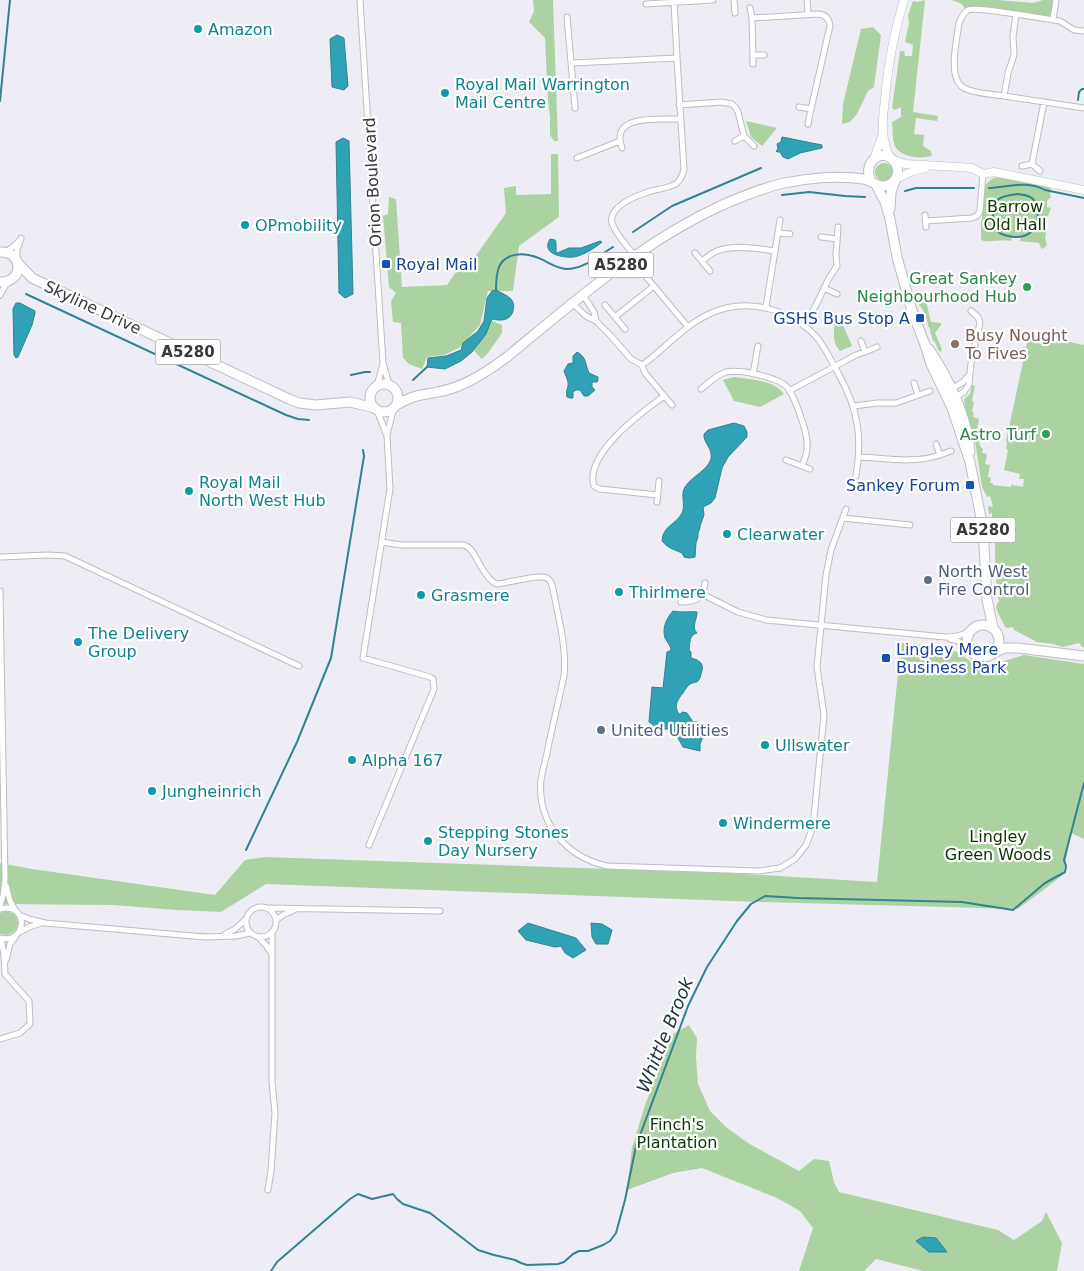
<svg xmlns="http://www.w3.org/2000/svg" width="1084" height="1271" viewBox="0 0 1084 1271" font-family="'DejaVu Sans',sans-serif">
<rect width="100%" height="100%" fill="#eeedf5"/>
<path fill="#add2a2" d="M 533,0 L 553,0 L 558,141 L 554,141 L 550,135 L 550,118 L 548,100 L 545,38 L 529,22 L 534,11 Z
M 925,0 L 913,112 L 938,116 L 937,121 L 916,118 L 914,134 L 924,135 L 923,146 L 931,151 L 932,156 C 920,159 901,158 895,146 C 892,139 893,129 892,122 L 901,117 L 901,107 L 895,110 L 892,108 L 900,51 L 904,51 L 905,56 L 912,56 L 913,45 L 905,42 L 909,23 L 908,15 L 913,1 L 917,2 Z
M 952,0 L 997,0 L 1033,3 L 1043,0 L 1052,0 L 1054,5 L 1052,14 L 1049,16 L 1043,16 L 971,7 L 965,9 L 962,4 Z
M 873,27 L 881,35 L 874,87 L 868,91 L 857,114 L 850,122 L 842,124 L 843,104 L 861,29 Z
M 746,121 L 777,128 L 762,146 L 751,137 Z
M 551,154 L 558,154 L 559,217 L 519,246 L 513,291 L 488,291 L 480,325 L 459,348 L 444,355 L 427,357 L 422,369 L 409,364 L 403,358 L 401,323 L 393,322 L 391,301 L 396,293 L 389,287 L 383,216 L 388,214 L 389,197 L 396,199 L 402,287 L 447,285 L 460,266 L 470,264 L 506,213 L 504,188 L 516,186 L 516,195 L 551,194 Z
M875 172a9 9 0 1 1 18 0a9 9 0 1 1-18 0Z
M 1002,177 L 1048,186 L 1051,189 L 1050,194 L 1051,197 L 1047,201 L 1047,207 L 1051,208 L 1048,216 L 1045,218 C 1045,222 1046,226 1046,230 C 1046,238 1044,236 1047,245 L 1043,249 L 1041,248 L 1039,243 L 1020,241 L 1021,237 L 1012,237 L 1011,241 C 1002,239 992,242 983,241 L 981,239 L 981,222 L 982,219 L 983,193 L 985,185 L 993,178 Z
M 921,299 L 926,301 L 931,322 L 941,323 L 941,325 L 935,333 L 942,349 L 941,352 L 938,350 L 935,342 L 933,341 L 930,331 L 930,329 L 928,326 C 928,321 923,308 919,305 L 919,302 Z
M 838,313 L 852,346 L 840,351 C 831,342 834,327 836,315 Z
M 492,321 L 502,325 L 502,333 L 488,353 L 482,359 L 474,351 Z
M 1029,334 L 1084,345 L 1084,647 L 1082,647 L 1079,643 L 1063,647 L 1053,644 L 1037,642 L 1014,630 L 1013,627 L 1008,628 L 1005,627 C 1002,619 998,616 996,606 L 999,601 L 998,597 L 1000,595 L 1001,590 C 992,583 999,574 998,565 L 995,564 L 995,543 L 996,540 L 995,536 L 996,532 L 995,530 L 991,528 L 990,519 L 992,517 L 992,513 L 989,514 L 988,506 L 993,507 L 990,496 L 987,497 L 982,487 L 975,441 L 965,407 L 964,399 L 970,394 L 972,385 L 975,386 L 972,401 L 974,402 L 972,412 L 974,413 L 973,417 L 979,419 L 977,430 L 981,431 C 980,438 977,445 983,449 L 982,453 L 987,454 L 985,464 L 990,465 L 988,477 L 991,478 L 990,483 L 993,483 L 993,485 L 1011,487 L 1012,483 L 1013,485 L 1023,487 L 1024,479 L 1019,479 L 1020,474 L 1004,470 L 1008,450 L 1006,449 L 1007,442 L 1006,441 Z
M 734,377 C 751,380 773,379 784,394 L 760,407 L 734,401 L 723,380 Z
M 901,643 L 941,647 L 953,650 L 962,655 L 975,665 L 985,667 L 1024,655 L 1084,664 L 1084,839 L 1071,833 L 1063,875 L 1018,909 L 759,902 L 266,884 L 221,912 L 176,910 L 113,905 L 0,904 L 0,863 L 32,869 L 215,895 L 245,860 L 265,857 L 727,873 L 877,882 Z
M 5,911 C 16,912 21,921 16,931 L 7,935 L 0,934 L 0,913 Z
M 689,1025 L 697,1038 L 696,1057 L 698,1084 L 710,1111 L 726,1127 L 748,1143 L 799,1171 L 814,1159 L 829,1161 L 834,1182 L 839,1192 L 998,1230 L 1014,1240 L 1042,1221 L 1046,1212 L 1062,1243 L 1057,1271 L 923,1271 L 876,1259 L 864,1271 L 799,1271 L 813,1228 L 800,1211 L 777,1198 L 702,1168 L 673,1173 L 627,1190 L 632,1148 L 645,1105 L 673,1034 Z"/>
<path fill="#2fa3b5" stroke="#328390" d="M 337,35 L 344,38 L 348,86 L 344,90 L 332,87 L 330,39 Z
M 782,137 L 822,145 L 822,148 L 800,153 L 788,159 L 783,157 L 780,152 L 777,152 L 776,151 L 778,149 L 777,144 L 781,142 Z
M 343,138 L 349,141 L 353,294 L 345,298 L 339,293 L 336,142 Z
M 550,239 L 555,240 L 556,243 L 556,251 L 557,253 L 569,248 L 581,248 L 600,241 L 602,242 C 595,248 584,255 574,257 C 565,258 540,255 550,239 Z
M 496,290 C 501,293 507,295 511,299 C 514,303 514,307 513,311 C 510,321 501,321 492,319 L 486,334 L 472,352 L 461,361 L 445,369 L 427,367 L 428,358 L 446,356 L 461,350 L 463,343 L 478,331 L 484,321 L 487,298 L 492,291 Z
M 16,303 L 20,303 L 35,311 L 35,313 L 32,325 L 18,357 L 16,358 L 14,355 L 13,309 Z
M 577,352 C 587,357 585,365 589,373 L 598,377 L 598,380 L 597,382 L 592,382 L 592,387 L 595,390 L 588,396 L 584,396 L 580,390 L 576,390 L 573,392 L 573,398 L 570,398 L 567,397 C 566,391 567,390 568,386 C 569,381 565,375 564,371 L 568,364 L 573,363 L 573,356 Z
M 734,423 L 744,426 L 747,432 L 747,437 L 728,457 L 722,468 L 715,498 L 711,503 L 703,507 L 704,515 L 700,526 L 700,528 L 698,533 L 698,537 L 696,543 L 695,557 L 689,558 L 684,557 L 682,553 C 673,549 669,549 662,541 C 663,525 676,525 682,513 C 686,505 680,495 685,487 C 692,476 707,471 711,459 C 713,448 703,443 704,434 L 708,430 Z
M 673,611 C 681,613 689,611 697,612 C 697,620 691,627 697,633 C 689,635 690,643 689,650 L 691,652 L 691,658 C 700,660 705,664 701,674 C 701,676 699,680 698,681 C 696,683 693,682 690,684 C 687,686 685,690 683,693 C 678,699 673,706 679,714 L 681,714 L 682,712 L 687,713 L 693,722 L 698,722 L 703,726 L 703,737 L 700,744 L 700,751 L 683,747 L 674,731 L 668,729 L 659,729 L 649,722 L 652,687 L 663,688 L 667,652 L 670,651 L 671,649 C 670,645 667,642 665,638 C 662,628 666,619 673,611 Z
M 528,923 L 576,938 L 586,950 L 573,958 L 565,953 L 561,946 L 555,947 L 526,940 L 518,931 Z
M 591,923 L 602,924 L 612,930 L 608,944 L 596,944 L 592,937 Z
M 923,1237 L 936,1238 L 947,1252 L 929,1252 L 916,1241 Z"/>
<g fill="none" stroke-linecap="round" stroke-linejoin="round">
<path stroke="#328390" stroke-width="2" d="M 1078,100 L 1079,92 L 1082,89 L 1084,89
M 0,101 L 10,0
M 989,188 C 1008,187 1027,180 1045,190 L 1084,198
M 905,191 L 916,188 L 974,188
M 1018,194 C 1023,195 1029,195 1033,199 C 1040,207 1039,226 1031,232 C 1021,241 999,237 992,226 C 995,201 991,197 1018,194 Z
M 782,195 L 809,192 L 845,196 L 865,197
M 633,232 L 672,206 L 761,168
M 496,290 C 496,283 496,275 499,267 C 505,253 523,252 536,257 C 548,261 555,269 568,269 C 585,268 600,255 613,247
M 26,294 L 286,415 L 298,419 L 309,420
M 351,375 L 365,372 L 370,372
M 413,380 L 427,367
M 246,850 L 297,742 L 331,658 L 364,456 L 363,450
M 271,1271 L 277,1262 L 350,1199 L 358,1194 L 372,1199 L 393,1194 L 397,1199 L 403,1204 L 430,1213 L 478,1250 L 494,1255 L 515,1260 L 521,1263 L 527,1265 L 558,1264 L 564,1262 L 573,1254 L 579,1251 L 588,1251 L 603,1245 L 610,1241 L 616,1233 L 625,1200 L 636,1146 L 688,1006 L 707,967 L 737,921 L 751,904 L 765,896 L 798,898 L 962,902 L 1013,910 L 1045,883 L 1065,872 L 1066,866 L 1064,860 L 1084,783"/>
<defs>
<path id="street" d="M 360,0 L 383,363 L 389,385
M 734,0 L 735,13
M 807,0 L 808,14
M 646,4 L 713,0
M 750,8 L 752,18 L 753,55
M 567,17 L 575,108
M 752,18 L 817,14 C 825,14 829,18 830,26 L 811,109
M 1053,19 L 1056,0
M 1084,31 L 1074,30 L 1060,21 L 1016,14 L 1013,37 L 1014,55 L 1008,73 L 1004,96 L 1084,108
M 572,63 L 677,58
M 753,64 L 753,55 L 764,55
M 1004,96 C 992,94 977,94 966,89 C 946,81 957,40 959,23 C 961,18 963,13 968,10 C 975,7 1006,13 1016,14
M 679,105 L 721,102 L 732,104 L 736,108 L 738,112 L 744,136
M 799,107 L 811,109 L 808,124
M 735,141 L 744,136 L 754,146
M 622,148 C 609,113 660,120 680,119
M 577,158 L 620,141
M 1032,164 L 1044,102
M 1022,166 L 1032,164 L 1040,171
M 925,215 L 926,227
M 926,221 L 972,218 L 977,216 L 980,211 L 983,174
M 778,233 L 790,234
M 821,237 L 837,239
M 5,252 L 13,247 L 20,240
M 695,253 L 710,271
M 634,255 C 628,247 615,233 612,223 C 608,206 638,195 651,191 C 659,189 670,188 677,183 C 681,179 683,174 684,169 L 677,58 L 674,2
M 17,259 L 17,250 L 21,238
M 702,261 C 706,258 710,254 715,252 C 731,244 757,248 774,251
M 643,273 L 688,327
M 824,288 L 837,294
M 0,295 L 5,286 L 10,281
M 583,295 L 594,312 L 596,321
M 572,303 L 586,316 L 596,321 L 610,335 L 631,359 L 642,365 C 650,360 656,354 663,348 C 682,331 701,314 726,308 C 759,300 798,314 819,340 C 826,350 832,362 838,373 C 847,389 854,405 857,423 C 860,441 859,458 856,476
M 605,305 L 615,317 L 654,286
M 766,307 L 780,220
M 615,317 L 625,329
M 804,326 L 816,305 L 829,278 L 837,266 L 836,255 L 838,227
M 865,352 L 877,347
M 642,365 L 645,373 L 672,405
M 753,374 L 758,346
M 914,383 L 918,395
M 377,386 L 383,364
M 701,389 C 709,383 716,375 726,372 C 740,369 776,377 786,386 C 794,394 807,431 807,443 C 808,451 805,459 802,466
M 950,390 L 963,382 L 968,376
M 789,391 L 856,355 L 865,352 L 861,341
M 954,398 L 964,392 L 969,384 L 971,363 L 980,323 L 978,317 L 971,311
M 854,406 L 877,403 L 896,403 L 930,391
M 387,435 L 394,407
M 936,444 L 940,455 L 951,451
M 859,457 C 885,458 914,464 940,455
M 786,460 L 810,469
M 658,495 L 599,489 L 594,486 C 584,454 642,412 664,396
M 657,502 L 659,481
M 843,518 L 910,525
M 382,542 L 401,545 L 464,545 L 468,547 L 472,551 C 478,560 486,580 497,584 C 507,583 540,574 547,578 C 551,580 552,585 553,589 C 558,617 567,647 564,676 C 559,698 554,720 549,743 C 547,755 543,768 541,780 C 537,823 566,857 607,866 L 759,871 L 780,868 L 795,859 L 806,845 L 813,827 L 824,715 L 817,667 L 826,575 L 831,550 L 846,509
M 0,557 L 48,555 L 65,556 L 299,666
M 0,591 L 5,880 L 3,896 L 0,905
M 702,594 L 738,612 L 766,620 L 945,637 C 955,637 963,636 971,630
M 681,602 C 696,602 703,599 705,583
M 950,639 L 958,641 L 969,649
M 369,845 L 434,689 L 433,679 L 430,677 L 363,658 L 390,489 L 387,436 L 377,410
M 6,885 L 10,901 L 15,910
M246 922a15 15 0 1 1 30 0a15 15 0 1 1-30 0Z
M 268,908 L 440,911
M 0,909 C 29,901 28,945 0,938
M 19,915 L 29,919 L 45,923 L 205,937 L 236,936 L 250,933
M 276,920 L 283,915 L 296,909
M 20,932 L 29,927 L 42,923
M 224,935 L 235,929 L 246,919
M 258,937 L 266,945 L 272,954
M 0,940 L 2,944 L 4,955 L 5,974 L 29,1001 L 30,1024 L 20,1033 L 0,1039
M 6,960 L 10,944 L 16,936
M 268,1190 L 271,1171 L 275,1113 L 272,1082 L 272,932"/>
<path id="secondary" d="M 890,158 C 886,150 884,142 883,132 C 882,121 884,109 885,98 C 888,64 894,32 904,0
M 874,159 L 882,136
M 893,160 L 905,164 L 958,167 L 972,168 L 983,174 L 994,172 L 1084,190
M 896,179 L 913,171 L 925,168"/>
<path id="primary" d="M 876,185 L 885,202 L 890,219 L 897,257 L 912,311 L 924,342 L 931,364 L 952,408 L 970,462 L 983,528 L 987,599 L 993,628
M 890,209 L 891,193 L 895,180
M 0,252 C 24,251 24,283 0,282
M 18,263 L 32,278 L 289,399 L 299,403 L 316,405 L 350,402 L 375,408
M 929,349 C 948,377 968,418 970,452
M370 398a14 14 0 1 1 28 0a14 14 0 1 1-28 0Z
M 396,405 C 403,402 410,397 417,396 C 430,393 443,392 456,387 C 475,380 491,369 507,357 C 575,301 639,244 720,206 C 741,197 762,188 784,183 C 808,178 840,175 863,179 C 871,180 877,187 884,186 C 897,185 902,169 893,160 C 880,147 862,164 871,181
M967 641a16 16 0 1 1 32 0a16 16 0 1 1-32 0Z
M 996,652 L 1005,648 L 1018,648 L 1084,656"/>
</defs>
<use href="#street" stroke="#bcbcc3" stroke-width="7"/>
<use href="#secondary" stroke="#bcbcc3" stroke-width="9"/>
<use href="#primary" stroke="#bcbcc3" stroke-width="11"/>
<use href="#street" stroke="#fff" stroke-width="5"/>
<use href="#secondary" stroke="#fff" stroke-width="8"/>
<use href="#primary" stroke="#fff" stroke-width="9"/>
</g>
<g fill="#0f9aa8" stroke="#fff" stroke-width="2">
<circle cx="198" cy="29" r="5"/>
<circle cx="445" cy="93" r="5"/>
<circle cx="245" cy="225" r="5"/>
<circle cx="189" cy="491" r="5"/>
<circle cx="727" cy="534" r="5"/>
<circle cx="619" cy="592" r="5"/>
<circle cx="421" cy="595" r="5"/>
<circle cx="78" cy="642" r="5"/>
<circle cx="765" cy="745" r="5"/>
<circle cx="352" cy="760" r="5"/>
<circle cx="152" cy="791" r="5"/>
<circle cx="723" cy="823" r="5"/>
<circle cx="428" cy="841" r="5"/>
</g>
<g fill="#1a4fb4" stroke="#fff" stroke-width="2">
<rect x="381" y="259" width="10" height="10" rx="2.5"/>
<rect x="915" y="313" width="10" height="10" rx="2.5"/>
<rect x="965" y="480" width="10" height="10" rx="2.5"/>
<rect x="881" y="653" width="10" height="10" rx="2.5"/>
</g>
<g fill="#2e9e5b" stroke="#fff" stroke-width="2">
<circle cx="1027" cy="287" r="5"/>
<circle cx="1046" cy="434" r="5"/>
</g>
<circle fill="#8d6e63" stroke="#fff" stroke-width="2" cx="955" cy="344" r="5"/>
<g fill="#5c6f8a" stroke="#fff" stroke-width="2">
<circle cx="928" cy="580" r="5"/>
<circle cx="601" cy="730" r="5"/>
</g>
<g text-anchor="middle" stroke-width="4.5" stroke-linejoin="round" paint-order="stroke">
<g fill="#fff" stroke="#747476" stroke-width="1">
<rect x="588.5" y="252.5" width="65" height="25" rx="4"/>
<rect x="155.5" y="339.5" width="65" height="25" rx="4"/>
<rect x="950.5" y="517.5" width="65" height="25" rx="4"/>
</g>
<g font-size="15" font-weight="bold" fill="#38383b">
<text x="621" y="270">A5280</text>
<text x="188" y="357">A5280</text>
<text x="983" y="535">A5280</text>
</g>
<g font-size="16" fill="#0d838f" stroke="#fff" text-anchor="start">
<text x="208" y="35">Amazon</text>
<text x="455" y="90">Royal Mail Warrington<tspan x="455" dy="18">Mail Centre</tspan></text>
<text x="255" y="231">OPmobility</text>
<text x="199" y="488">Royal Mail<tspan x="199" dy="18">North West Hub</tspan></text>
<text x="737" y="540">Clearwater</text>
<text x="629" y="598">Thirlmere</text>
<text x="431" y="601">Grasmere</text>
<text x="88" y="639">The Delivery<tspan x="88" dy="18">Group</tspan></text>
<text x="775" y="751">Ullswater</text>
<text x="362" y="766">Alpha 167</text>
<text x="162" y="797">Jungheinrich</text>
<text x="733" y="829">Windermere</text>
<text x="438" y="838">Stepping Stones<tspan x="438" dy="18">Day Nursery</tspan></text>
</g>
<g font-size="16" fill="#38383b" stroke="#fff">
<text transform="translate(372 182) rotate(-93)" y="6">Orion Boulevard</text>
<text transform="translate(93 307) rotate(25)" y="6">Skyline Drive</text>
</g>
<g font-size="16" fill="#0a3400" stroke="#fff">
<text x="1015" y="212">Barrow<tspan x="1015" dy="18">Old Hall</tspan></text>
<text x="998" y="842">Lingley<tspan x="998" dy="18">Green Woods</tspan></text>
<text x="677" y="1130">Finch's<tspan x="677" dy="18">Plantation</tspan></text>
</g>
<g font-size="16" fill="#164399" stroke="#fff" text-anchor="start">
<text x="396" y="270">Royal Mail</text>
<text x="910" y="324" text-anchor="end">GSHS Bus Stop A</text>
<text x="960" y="491" text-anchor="end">Sankey Forum</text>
<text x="896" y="655">Lingley Mere<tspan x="896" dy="18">Business Park</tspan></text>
</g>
<g font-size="16" fill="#27864d" stroke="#fff" text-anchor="end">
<text x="1017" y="284">Great Sankey<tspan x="1017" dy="18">Neighbourhood Hub</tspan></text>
<text x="1036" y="440">Astro Turf</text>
</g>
<g font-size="16" fill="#785e54" stroke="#fff" text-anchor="start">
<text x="965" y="341">Busy Nought<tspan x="965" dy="18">To Fives</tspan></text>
</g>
<g font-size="16" fill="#4e5e75" stroke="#fff" text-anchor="start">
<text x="938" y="577">North West<tspan x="938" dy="18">Fire Control</tspan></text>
<text x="611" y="736">United Utilities</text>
</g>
<g font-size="18" font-style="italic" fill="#1a3337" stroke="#fff">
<text transform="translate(665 1035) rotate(-68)" y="6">Whittle Brook</text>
</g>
</g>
</svg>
